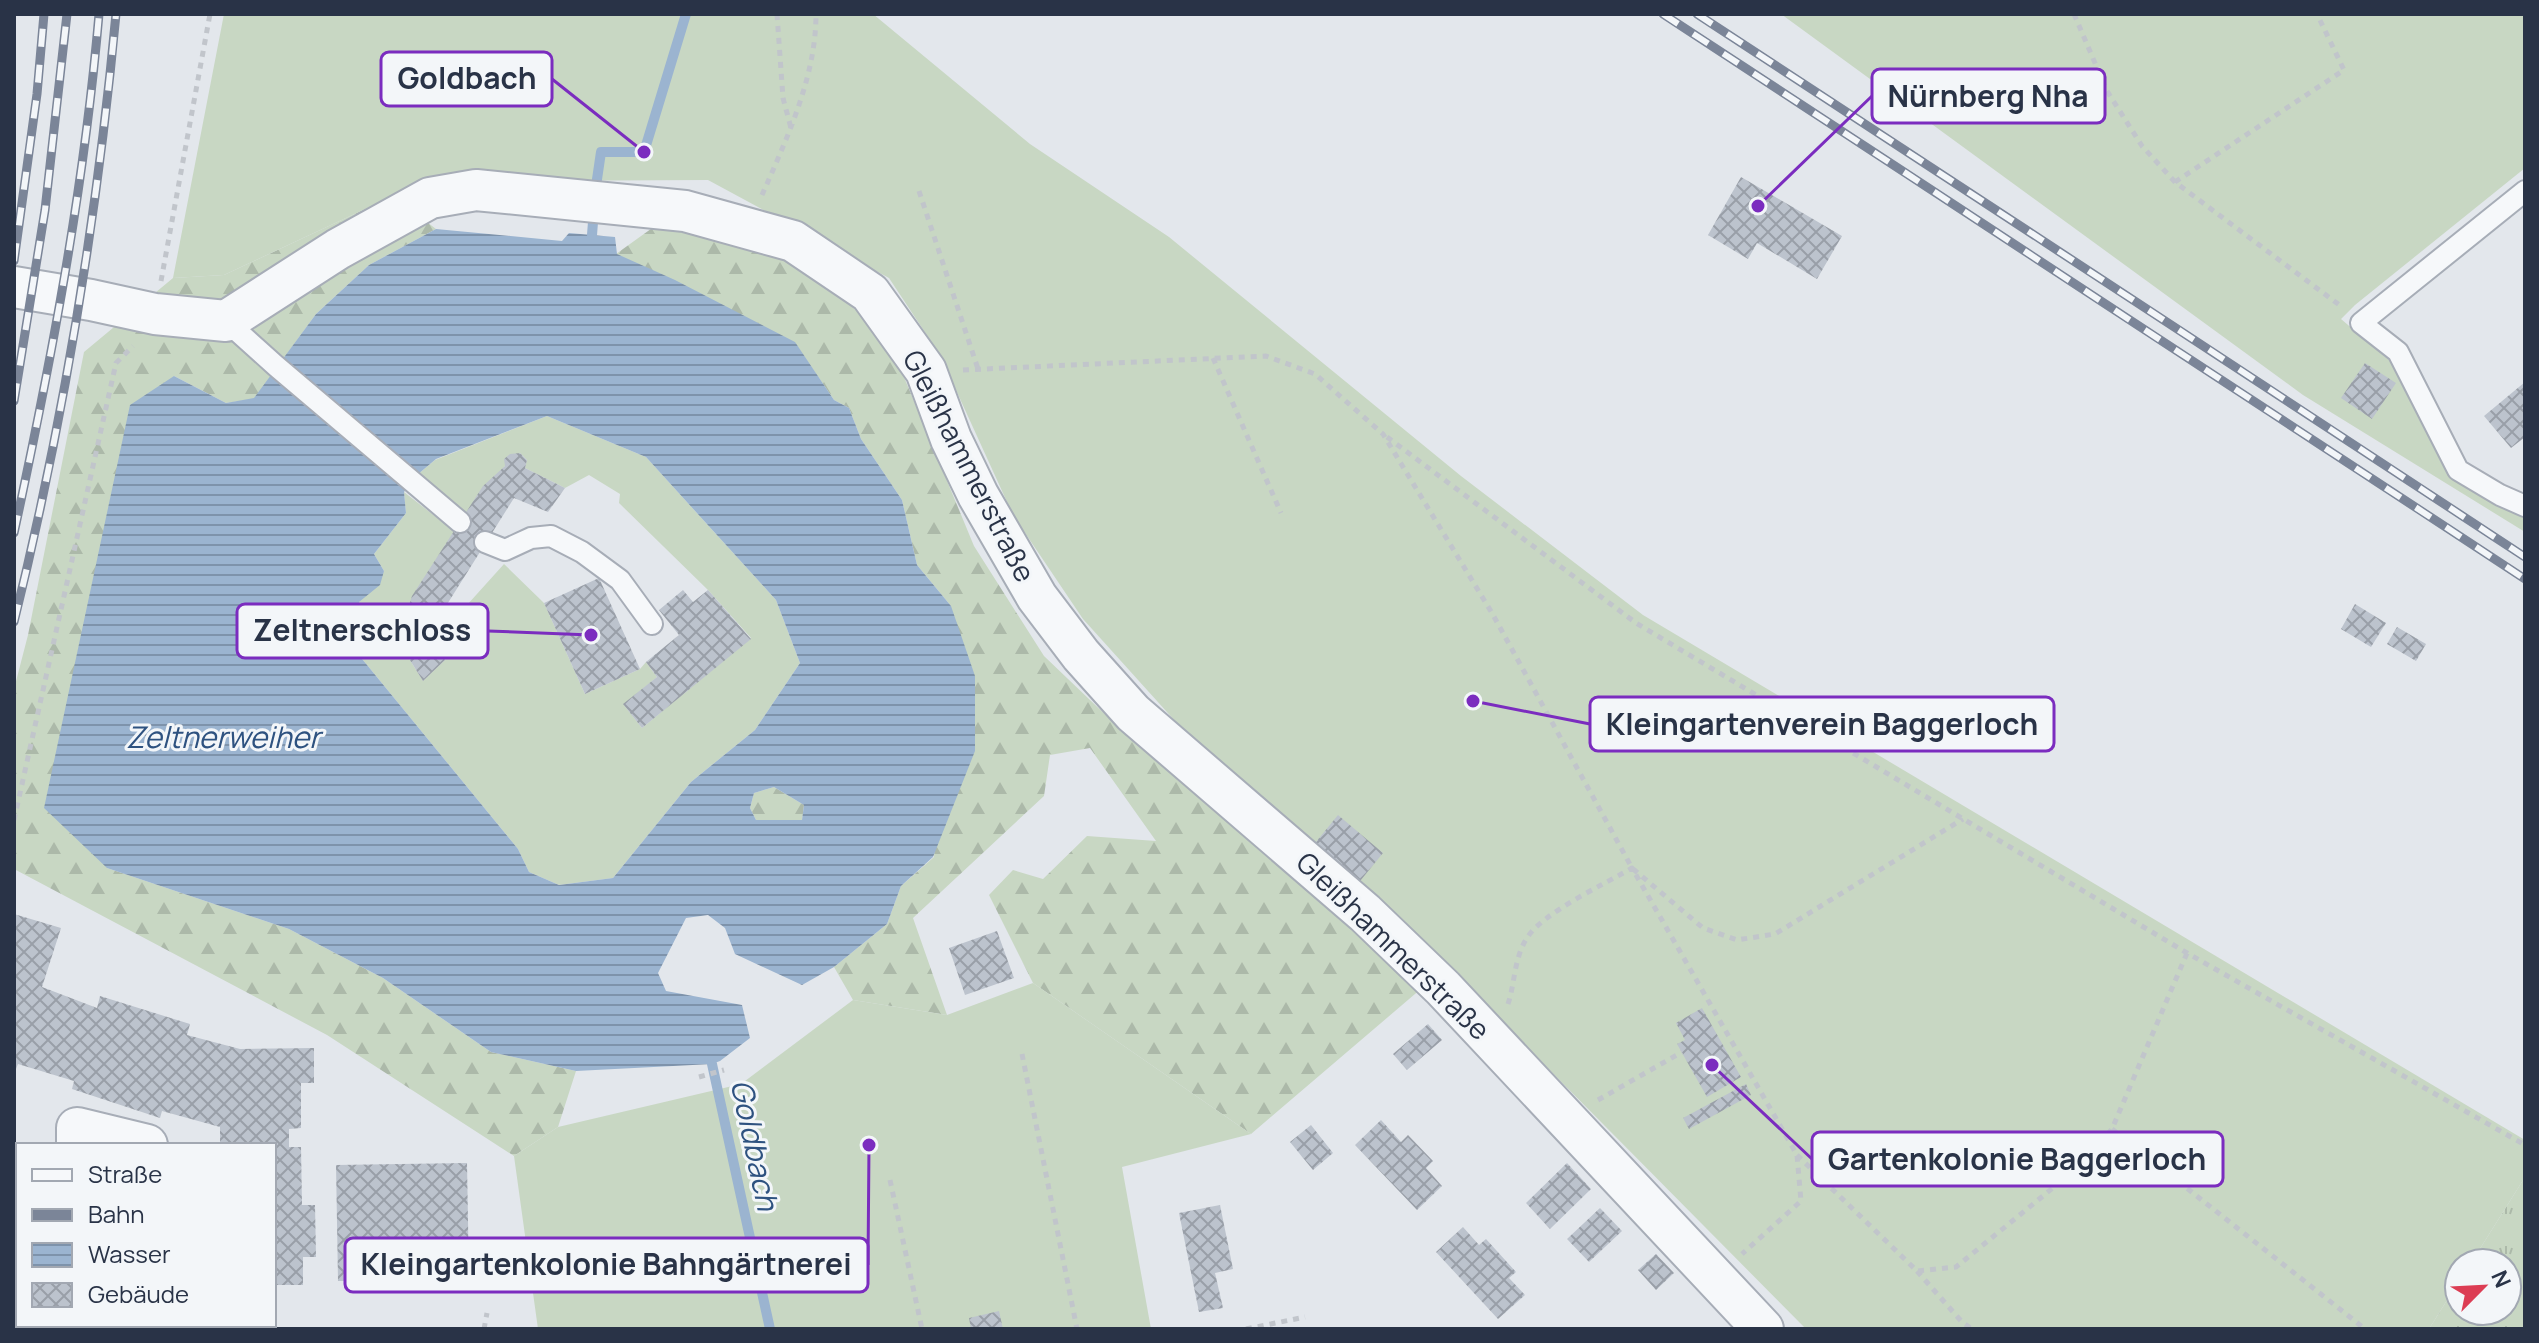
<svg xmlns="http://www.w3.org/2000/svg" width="2539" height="1343" viewBox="0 0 2539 1343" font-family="Manrope,sans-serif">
<defs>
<pattern id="grass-tufts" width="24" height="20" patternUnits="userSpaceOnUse" patternTransform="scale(2)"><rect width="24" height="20" fill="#c8d7c3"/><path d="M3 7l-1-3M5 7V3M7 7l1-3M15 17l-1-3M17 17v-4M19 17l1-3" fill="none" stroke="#acb9a9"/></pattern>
<pattern id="forest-firs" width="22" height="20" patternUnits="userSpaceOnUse" patternTransform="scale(2)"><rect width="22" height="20" fill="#c8d7c3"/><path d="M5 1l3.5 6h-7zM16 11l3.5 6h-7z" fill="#acb9a9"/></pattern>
<pattern id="water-rules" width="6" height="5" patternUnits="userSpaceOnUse" patternTransform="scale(2)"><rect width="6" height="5" fill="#9bb4d0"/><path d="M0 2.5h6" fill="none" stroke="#7e93ab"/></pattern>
<pattern id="building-cross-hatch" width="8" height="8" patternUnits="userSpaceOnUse" patternTransform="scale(2)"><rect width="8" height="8" fill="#bcc3cd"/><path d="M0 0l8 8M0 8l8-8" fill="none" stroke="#999fa8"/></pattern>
</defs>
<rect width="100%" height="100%" fill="#e3e7ec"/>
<path fill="url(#grass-tufts)" d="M 2525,1177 L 2525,1329 L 2429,1329 L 2459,1281 L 2459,1311 L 2507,1311 L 2507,1263 L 2471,1263 Z"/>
<path fill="url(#forest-firs)" d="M 393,196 L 436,229 L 369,265 L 316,314 L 254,399 L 226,403 L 174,376 L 107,868 L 289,929 L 383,978 L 491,1052 L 576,1071 L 558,1127 L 514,1156 L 327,1035 L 14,869 L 14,689 L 28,635 L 84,352 L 173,278 L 224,275 Z
M 662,221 L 787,253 L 887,336 L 974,546 L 1044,656 L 1136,744 L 1422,988 L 1251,1134 L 1033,983 L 989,895 L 1013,870 L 1043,879 L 1087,836 L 1156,841 L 1090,748 L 1050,755 L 1044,796 L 913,918 L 947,1015 L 853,1000 L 834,967 L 887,924 L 901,886 L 934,857 L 951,606 L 917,565 L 902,500 L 861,439 L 849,408 L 834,400 L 795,343 L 616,254 Z
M 774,787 L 804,805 L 802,821 L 756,820 L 750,808 L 754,793 Z"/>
<path fill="#c8d7c3" d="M 224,14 L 873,14 L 1030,144 L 1169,237 L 1461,476 L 1643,615 L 2525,1140 L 2525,1177 L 2471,1263 L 2459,1263 L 2459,1281 L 2429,1329 L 1806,1329 L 1498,1018 L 1231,783 L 1083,619 L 1013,515 L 940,355 L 889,278 L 708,180 L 509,181 L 393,196 L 224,275 L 173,278 Z
M 1781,14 L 2525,14 L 2525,168 L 2355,305 L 2341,319 L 2396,366 L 2449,474 L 2525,516 L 2525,532 L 2303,395 Z
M 547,416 L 646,457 L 776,600 L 800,663 L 755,730 L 691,782 L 613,878 L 559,885 L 529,872 L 518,849 L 358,654 L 359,602 L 384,571 L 374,554 L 406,513 L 404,492 L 454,531 L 403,624 L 394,626 L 391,633 L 394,644 L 403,649 L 423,681 L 445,660 L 449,625 L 504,564 L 544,603 L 585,694 L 640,669 L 646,662 L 657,677 L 624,705 L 642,728 L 751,638 L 708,590 L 619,503 L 620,494 L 589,475 L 565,488 L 525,468 L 527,460 L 520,453 L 505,466 L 464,516 L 417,475 L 435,460 Z
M 1033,983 L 1251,1134 L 1122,1167 L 1151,1329 L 538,1329 L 514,1156 L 558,1127 L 741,1084 L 853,1000 L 947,1015 Z"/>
<path fill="url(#water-rules)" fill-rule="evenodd" d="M 436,229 L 562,241 L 569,233 L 615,237 L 617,254 L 675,280 L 795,342 L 834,400 L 849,408 L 861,439 L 902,500 L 917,565 L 951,606 L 975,676 L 975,751 L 933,857 L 901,886 L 887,924 L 834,967 L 802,985 L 735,954 L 725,928 L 708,915 L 686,918 L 658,973 L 666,991 L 742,1005 L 750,1038 L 720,1061 L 712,1064 L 576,1071 L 491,1052 L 383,978 L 289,929 L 107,868 L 44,808 L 130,405 L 174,376 L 226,403 L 254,398 L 316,314 L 369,265 ZM 547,416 L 646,457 L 776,600 L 800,663 L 755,730 L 691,782 L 613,878 L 559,885 L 529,872 L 518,849 L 358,654 L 359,602 L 380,585 L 384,571 L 374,554 L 406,513 L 404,492 L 417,475 L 436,459 ZM 774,787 L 804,805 L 802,820 L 756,820 L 750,808 L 754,793 Z"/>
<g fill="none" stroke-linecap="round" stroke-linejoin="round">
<path stroke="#9bb4d0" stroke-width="10" d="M 595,193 L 601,152 L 644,152 L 686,14
M 592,235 L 594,209
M 712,1064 L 770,1329"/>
</g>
<path fill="url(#building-cross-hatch)" d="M 1741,177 L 1842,236 L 1817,279 L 1757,243 L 1748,259 L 1708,235 Z
M 2365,363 L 2396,383 L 2372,419 L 2341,398 Z
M 2525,382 L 2525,437 L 2511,448 L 2484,416 Z
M 520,453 L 527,460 L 525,468 L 565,488 L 548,512 L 514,498 L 429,633 L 445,660 L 423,681 L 403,649 L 394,645 L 391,633 L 394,626 L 403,624 L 412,596 L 483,486 L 505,466 L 504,459 L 510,454 Z
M 599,578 L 640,669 L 585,694 L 544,603 Z
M 683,590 L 693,602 L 708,590 L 751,639 L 642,728 L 623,704 L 657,677 L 646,662 L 679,635 L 659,610 Z
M 2355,604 L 2386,623 L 2371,647 L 2341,629 Z
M 2397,627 L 2426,644 L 2416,661 L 2387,644 Z
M 1338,815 L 1383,853 L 1356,886 L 1311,848 Z
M 14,914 L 61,928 L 42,987 L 97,1008 L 100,996 L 190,1024 L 187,1035 L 240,1049 L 314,1048 L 314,1083 L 301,1083 L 301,1128 L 289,1129 L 289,1147 L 301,1147 L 302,1205 L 315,1205 L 316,1257 L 303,1257 L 303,1285 L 274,1285 L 274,1145 L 220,1145 L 220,1127 L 162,1111 L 160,1118 L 72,1089 L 74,1081 L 18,1064 L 14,1074 Z
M 997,931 L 1014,978 L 965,995 L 949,948 Z
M 1702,1008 L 1741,1077 L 1707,1097 L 1677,1044 L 1685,1040 L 1676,1023 Z
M 1428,1024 L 1442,1040 L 1407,1070 L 1393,1054 Z
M 1746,1084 L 1751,1095 L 1689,1129 L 1683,1118 Z
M 1381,1120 L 1401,1142 L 1408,1135 L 1433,1161 L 1426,1168 L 1442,1186 L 1417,1210 L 1355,1145 Z
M 1311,1125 L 1333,1153 L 1313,1170 L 1290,1142 Z
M 467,1163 L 469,1280 L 338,1281 L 336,1165 Z
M 1567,1163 L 1591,1189 L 1550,1229 L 1526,1203 Z
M 1220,1205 L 1233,1269 L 1215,1273 L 1223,1308 L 1199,1312 L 1179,1213 Z
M 14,1208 L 18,1209 L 18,1275 L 14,1274 Z
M 1600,1208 L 1622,1231 L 1589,1262 L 1567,1239 Z
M 1463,1227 L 1479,1245 L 1486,1239 L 1516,1272 L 1509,1278 L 1525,1295 L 1498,1319 L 1436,1252 Z
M 1656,1254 L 1674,1273 L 1656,1290 L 1638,1270 Z
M 999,1311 L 1003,1329 L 971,1329 L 969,1318 Z"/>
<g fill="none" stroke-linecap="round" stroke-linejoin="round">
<defs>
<path id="service" d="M 2525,191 L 2361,323 L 2398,352 L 2458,470 L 2500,495 L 2525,506
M 226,321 L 276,366 L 460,522
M 485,542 L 505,550 L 531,538 L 551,536 L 582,552 L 620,580 L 652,624"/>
<path id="minor" d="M 14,287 L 91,300 L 155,314 L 226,321 L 338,249 L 430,198 L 476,190 L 685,211 L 793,241 L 870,293 L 926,371 L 951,439 L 978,495 L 1037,597 L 1081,655 L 1133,713 L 1365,913 L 1443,988 L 1763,1329
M 77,1145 L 77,1128 L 147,1145
M 153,1325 L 153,1329"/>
</defs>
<use href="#service" stroke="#a7adb7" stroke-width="24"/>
<use href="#minor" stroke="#a7adb7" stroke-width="44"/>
<path stroke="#c1c5cb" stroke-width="5" stroke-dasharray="6 6" stroke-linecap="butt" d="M 777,14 L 783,98 L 791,128
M 2074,14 L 2107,91 L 2142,146 L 2175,182 L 2342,307
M 2175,182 L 2344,70 L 2317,14
M 919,191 L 978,369
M 762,195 C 787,138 816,77 816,14
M 161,281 L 210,14
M 1213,358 L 1281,513
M 963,370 L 1266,356 L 1315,374 L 1383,434 L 1492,613 L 1632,868 L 1703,928 L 1737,940 L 1775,934 L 1963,819
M 1387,437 L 1636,623 L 2187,953 L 2525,1145
M 14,820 L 116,363 L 133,346
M 1508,1004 C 1515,983 1514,958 1527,938 C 1542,913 1605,884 1632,868 L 1797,1155 L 1801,1201 L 1742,1254
M 1022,1054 L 1077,1329
M 699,1077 L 724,1070
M 1598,1100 L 1682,1052
M 2112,1129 L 2365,1329
M 1797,1155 L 1917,1271 L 1956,1267 L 2076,1169 L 2112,1129 L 2187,953
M 890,1180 L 922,1329
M 1917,1271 L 1962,1322 L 1972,1329
M 484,1329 L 487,1313
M 1246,1329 L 1305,1317"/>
<use href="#service" stroke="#f6f8fa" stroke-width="20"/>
<use href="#minor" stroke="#f6f8fa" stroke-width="40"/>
<defs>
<path id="rail" d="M 1663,14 L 2525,579
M 1697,14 L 2525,557
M 14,261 L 37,94 L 44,14
M 14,401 L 45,210 L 67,14
M 14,533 C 51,362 84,189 99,14
M 14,622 C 63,423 97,218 116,14"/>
</defs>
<use href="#rail" stroke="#7b8598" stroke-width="9"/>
<use href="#rail" stroke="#f3f6f9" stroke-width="6" stroke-dasharray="18" stroke-linecap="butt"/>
</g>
<g text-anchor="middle" stroke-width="6" stroke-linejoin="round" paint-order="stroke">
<g font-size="28" fill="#293347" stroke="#f3f6f9">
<text transform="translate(969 466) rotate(63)" y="10">Gleißhammerstraße</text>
<text transform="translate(1393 946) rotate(44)" y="10">Gleißhammerstraße</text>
</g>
<g font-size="30" font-style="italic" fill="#2e5280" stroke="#f3f6f9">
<text x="223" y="748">Zeltnerweiher</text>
<text transform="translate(754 1145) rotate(78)" y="10">Goldbach</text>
</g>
</g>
<path fill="none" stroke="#7b2cbf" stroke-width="3" d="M644 152L552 79M1758 206L1872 96M591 635L488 631M1473 701L1590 724M1712 1065L1812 1159M869 1145L868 1265"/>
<g fill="#7b2cbf" stroke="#f3f6f9" stroke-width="3">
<circle cx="644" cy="152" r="8"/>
<circle cx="1758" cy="206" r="8"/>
<circle cx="591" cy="635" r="8"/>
<circle cx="1473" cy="701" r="8"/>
<circle cx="1712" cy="1065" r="8"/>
<circle cx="869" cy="1145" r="8"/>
</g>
<g fill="#f3f6f9" stroke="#7b2cbf" stroke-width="3">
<rect x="381" y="52" width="171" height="54" rx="8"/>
<rect x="1872" y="69" width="233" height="54" rx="8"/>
<rect x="237" y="604" width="251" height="54" rx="8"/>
<rect x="1590" y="697" width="464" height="54" rx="8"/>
<rect x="1812" y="1132" width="411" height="54" rx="8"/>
<rect x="345" y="1238" width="523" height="54" rx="8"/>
</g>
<g font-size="30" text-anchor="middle" font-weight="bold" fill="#293347">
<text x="467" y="89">Goldbach</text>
<text x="1988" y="107">Nürnberg Nha</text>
<text x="362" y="641">Zeltnerschloss</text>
<text x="1822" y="735">Kleingartenverein Baggerloch</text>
<text x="2017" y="1170">Gartenkolonie Baggerloch</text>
<text x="606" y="1275">Kleingartenkolonie Bahngärtnerei</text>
</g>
<rect width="2539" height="1343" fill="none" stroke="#293347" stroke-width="32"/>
<rect x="16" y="1143" width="260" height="184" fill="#f3f6f9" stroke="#a2a8b2" stroke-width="2"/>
<rect x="32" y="1169" width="40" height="12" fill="#f6f8fa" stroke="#a2a8b2" stroke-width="2"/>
<text x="88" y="1183" font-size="24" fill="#293347">Straße</text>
<rect x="32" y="1209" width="40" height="12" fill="#7b8598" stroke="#a2a8b2" stroke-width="2"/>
<text x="88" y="1223" font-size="24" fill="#293347">Bahn</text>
<rect x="32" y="1243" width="40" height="24" fill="url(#water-rules)" stroke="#a2a8b2" stroke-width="2"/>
<text x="88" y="1263" font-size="24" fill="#293347">Wasser</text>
<rect x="32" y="1283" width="40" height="24" fill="url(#building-cross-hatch)" stroke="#a2a8b2" stroke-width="2"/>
<text x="88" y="1303" font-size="24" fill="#293347">Gebäude</text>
<g transform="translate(2483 1287) rotate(66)"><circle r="38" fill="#f3f6f9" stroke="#a2a8b2" stroke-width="2"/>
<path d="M0-6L14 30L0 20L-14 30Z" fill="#dc3d54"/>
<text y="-12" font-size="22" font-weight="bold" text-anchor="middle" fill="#293347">N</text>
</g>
</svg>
